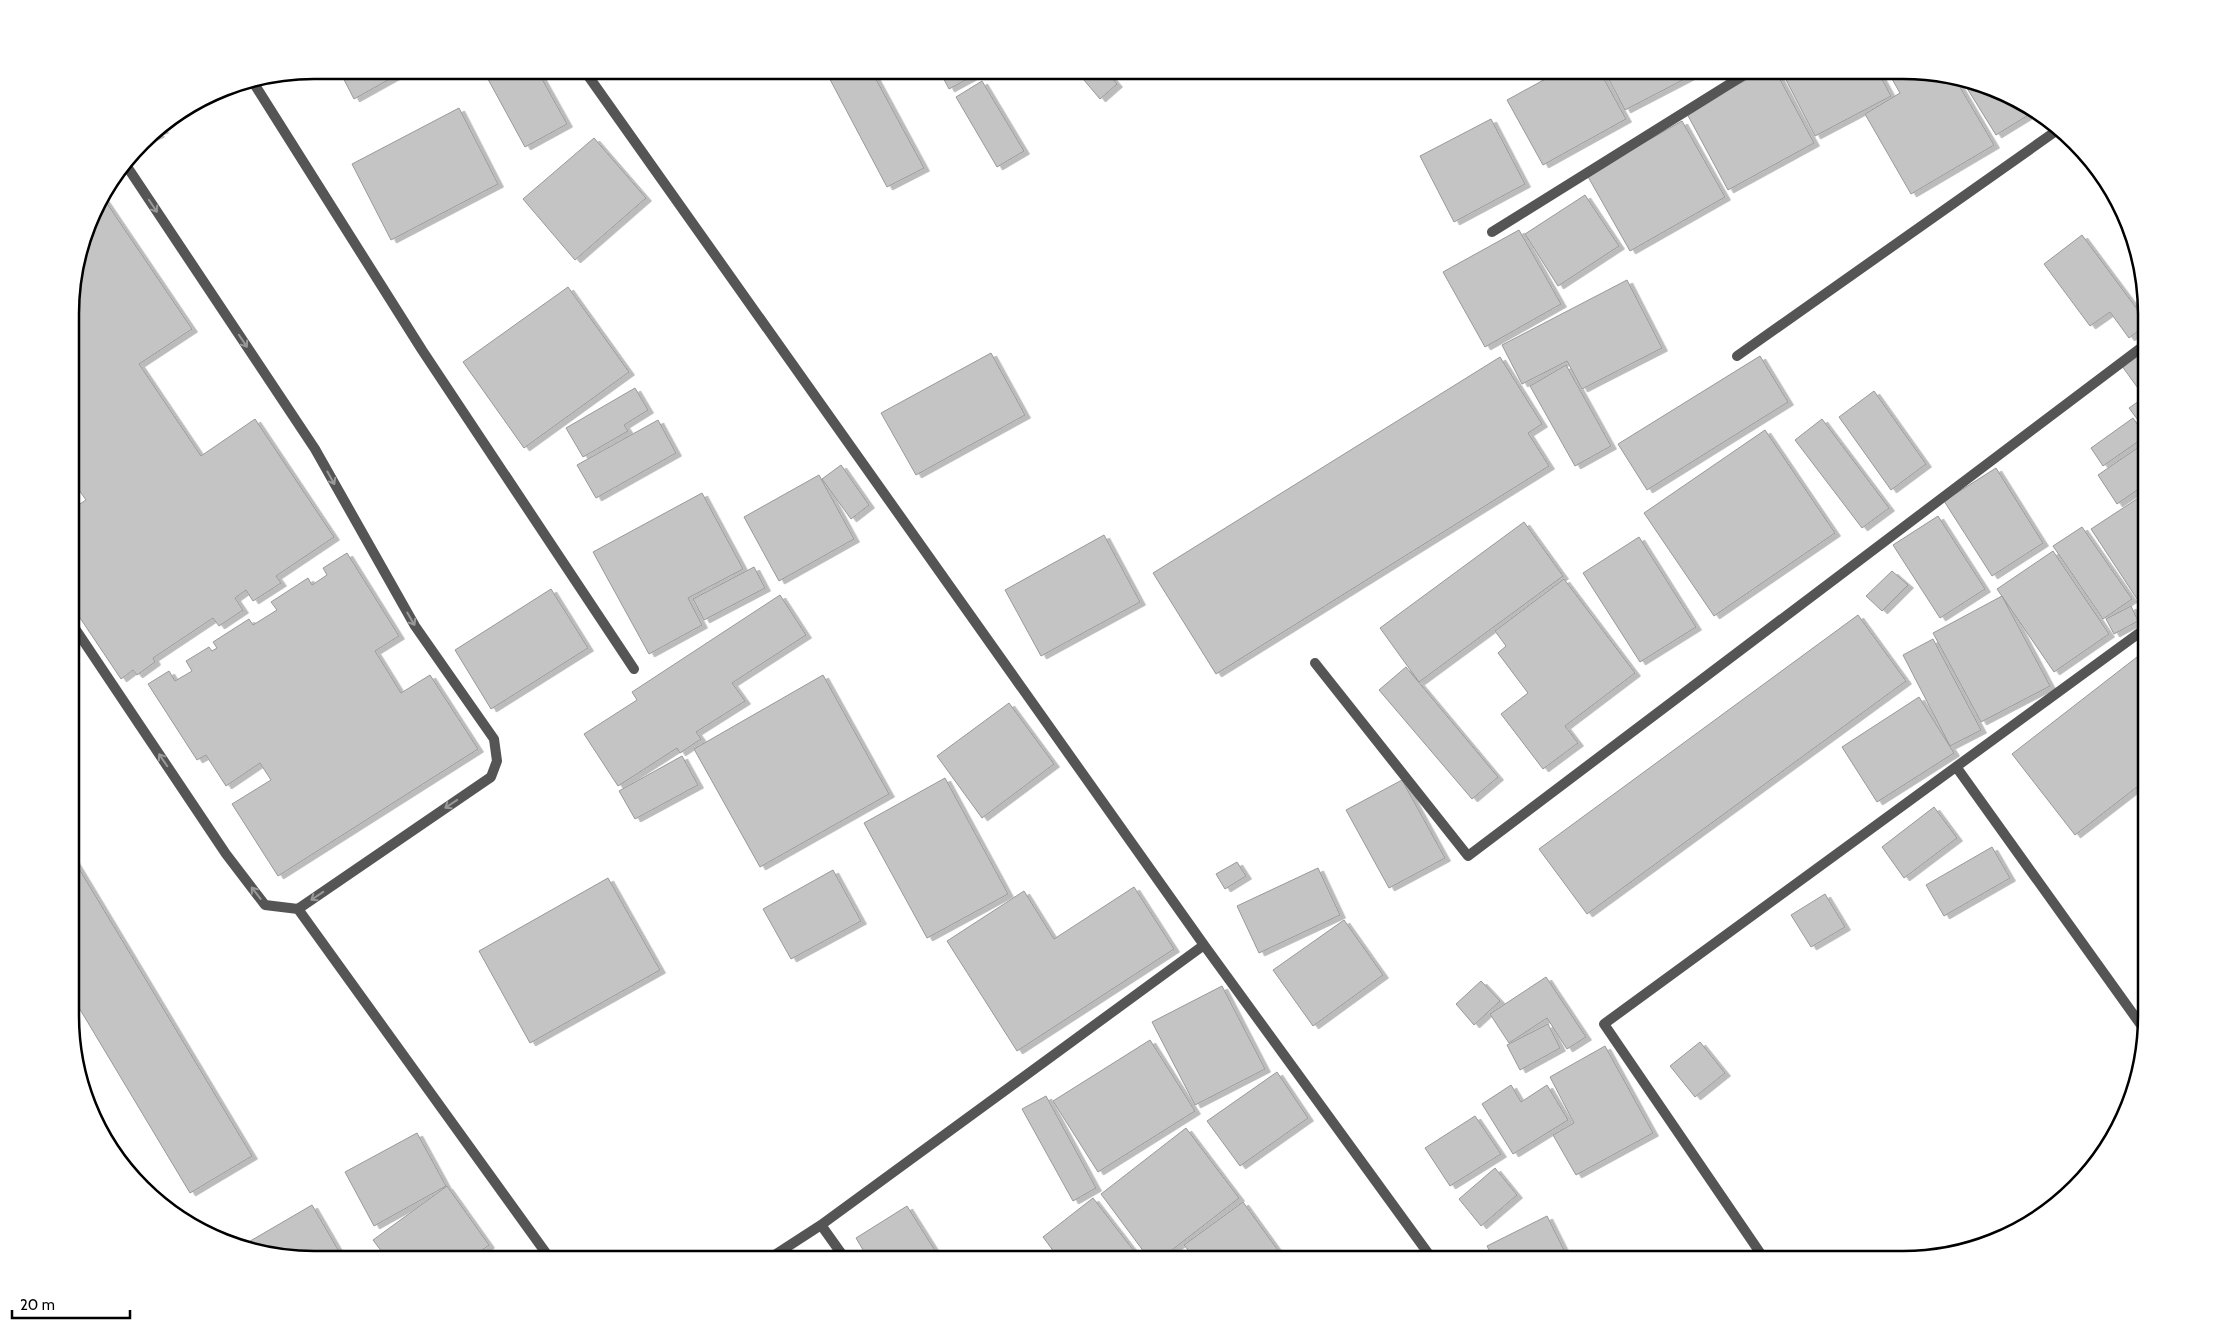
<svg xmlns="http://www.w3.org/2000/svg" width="2217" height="1330" viewBox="0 0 2217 1330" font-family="Cabin,sans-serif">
<defs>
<filter id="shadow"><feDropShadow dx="5.5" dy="3" stdDeviation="0" flood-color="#0004"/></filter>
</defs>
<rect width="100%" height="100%" fill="#fff"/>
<path fill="#c4c4c4" stroke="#999" filter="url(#shadow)" d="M 339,70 L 406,70 L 354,99 Z
M 483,70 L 537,70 L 567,124 L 525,147 Z
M 825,70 L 871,70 L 924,168 L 887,187 Z
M 939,70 L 969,70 L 973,76 L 949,89 Z
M 1082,70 L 1105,70 L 1117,84 L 1100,99 L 1078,73 Z
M 1562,70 L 1599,70 L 1626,119 L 1543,165 L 1507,100 Z
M 1604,70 L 1702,70 L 1625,110 Z
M 1765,70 L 1775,70 L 1814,143 L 1728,190 L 1686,112 Z
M 1781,70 L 1877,70 L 1891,96 L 1815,136 Z
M 1887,70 L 1954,77 L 1994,145 L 1911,194 L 1865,114 L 1900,93 Z
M 982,81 L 1024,151 L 997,167 L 956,97 Z
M 1973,81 L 2026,103 L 2035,111 L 1996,135 L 1965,85 Z
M 459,108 L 498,184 L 391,240 L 352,164 Z
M 1491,119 L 1525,184 L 1454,222 L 1420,156 Z
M 1682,121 L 1725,197 L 1630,251 L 1587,175 Z
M 160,126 L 163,130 L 157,132 L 159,134 L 144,141 L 153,131 Z
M 594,138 L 646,198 L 575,260 L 523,199 Z
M 1585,195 L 1619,246 L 1558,286 L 1525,234 Z
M 102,196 L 192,329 L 139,364 L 201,456 L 255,419 L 334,537 L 276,576 L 281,583 L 253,601 L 246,590 L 235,598 L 243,610 L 219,626 L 213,618 L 153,658 L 155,662 L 137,675 L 133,670 L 121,679 L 72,606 L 72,509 L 86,500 L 74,483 L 72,485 L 72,282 L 95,205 Z
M 1519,230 L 1561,304 L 1485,347 L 1443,272 Z
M 2082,235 L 2146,321 L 2146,325 L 2129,338 L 2110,312 L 2090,326 L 2044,264 Z
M 1627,280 L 1662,348 L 1582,389 L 1567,361 L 1522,384 L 1502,345 Z
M 568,287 L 629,372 L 524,448 L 463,362 Z
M 2146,349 L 2146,387 L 2140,391 L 2122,366 Z
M 991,353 L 1025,415 L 916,475 L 881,413 Z
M 1760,356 L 1788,402 L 1647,490 L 1618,444 Z
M 1500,357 L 1542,424 L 1528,433 L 1549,466 L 1216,674 L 1153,573 Z
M 1566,365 L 1611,446 L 1575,466 L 1530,386 Z
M 635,388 L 648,410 L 624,425 L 628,431 L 583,457 L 566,428 Z
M 1874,391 L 1926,464 L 1891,490 L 1839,417 Z
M 2146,396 L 2146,431 L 2129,408 Z
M 2133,418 L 2146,436 L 2103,466 L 2091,448 Z
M 1822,419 L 1889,508 L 1862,528 L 1795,440 Z
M 658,420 L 676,453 L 596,498 L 577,465 Z
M 1765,430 L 1835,533 L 1714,616 L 1644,513 Z
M 2146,442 L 2146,484 L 2117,504 L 2098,475 Z
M 841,465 L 869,505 L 851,519 L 822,479 Z
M 1996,468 L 2043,543 L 1992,576 L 1944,501 Z
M 819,475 L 854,539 L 779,581 L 744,517 Z
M 702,493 L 743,569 L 688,598 L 702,625 L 649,654 L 593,552 Z
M 2146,493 L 2146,606 L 2143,608 L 2091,529 Z
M 1938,516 L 1985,589 L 1940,618 L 1893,545 Z
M 1524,522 L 1563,576 L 1419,682 L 1380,628 Z
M 2082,527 L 2132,599 L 2103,619 L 2053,546 Z
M 1104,535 L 1140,602 L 1041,656 L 1005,590 Z
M 1639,537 L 1696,627 L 1640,662 L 1583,573 Z
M 2053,551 L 2109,634 L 2054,672 L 1997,589 Z
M 347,553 L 399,636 L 375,651 L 401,693 L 430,675 L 478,749 L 278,876 L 232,804 L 271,780 L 260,763 L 226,786 L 206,755 L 197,760 L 148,684 L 169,671 L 175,681 L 192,671 L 186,661 L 209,647 L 212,651 L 217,648 L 213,642 L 249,619 L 253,625 L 277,610 L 271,602 L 308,578 L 312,585 L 327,575 L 323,568 Z
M 754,567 L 765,588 L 704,620 L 693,599 Z
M 1892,571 L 1908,585 L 1882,611 L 1866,596 Z
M 1564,579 L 1635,673 L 1565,726 L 1578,743 L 1543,769 L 1501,714 L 1528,693 L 1498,653 L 1506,646 L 1495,631 Z
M 551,589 L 588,648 L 491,709 L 455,650 Z
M 780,595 L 806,635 L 732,683 L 745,701 L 696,732 L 701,739 L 680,753 L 677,748 L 618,786 L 584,734 L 637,700 L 632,692 Z
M 2002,596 L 2050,686 L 1981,722 L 1933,633 Z
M 2131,606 L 2138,621 L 2114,634 L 2106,619 Z
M 1858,615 L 1906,681 L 1587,914 L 1539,849 Z
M 1933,639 L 1981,730 L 1950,746 L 1903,655 Z
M 2146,650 L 2146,780 L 2075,835 L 2012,754 Z
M 1406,667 L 1498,777 L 1472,799 L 1379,690 Z
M 823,675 L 889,794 L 760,867 L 694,749 Z
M 1919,697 L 1954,753 L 1877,802 L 1842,747 Z
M 1009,703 L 1054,764 L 982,818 L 937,756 Z
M 682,756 L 698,785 L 635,819 L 619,791 Z
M 945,778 L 1008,894 L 927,938 L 864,823 Z
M 1402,780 L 1445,858 L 1389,888 L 1346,810 Z
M 1934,807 L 1957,838 L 1904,878 L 1882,847 Z
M 1992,847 L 2010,878 L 1944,916 L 1926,885 Z
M 72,857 L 252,1156 L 190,1193 L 72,996 Z
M 1237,862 L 1246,876 L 1225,889 L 1216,874 Z
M 1318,868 L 1340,915 L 1259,953 L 1237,906 Z
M 833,870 L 861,921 L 791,959 L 763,909 Z
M 608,878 L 660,970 L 530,1043 L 479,951 Z
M 1134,887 L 1174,949 L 1017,1051 L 947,941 L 1024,891 L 1054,939 Z
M 1825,894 L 1845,927 L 1811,947 L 1791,915 Z
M 1344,920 L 1383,975 L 1313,1026 L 1273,970 Z
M 1546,977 L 1586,1037 L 1567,1049 L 1547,1018 L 1509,1043 L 1490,1014 Z
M 1481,981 L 1500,1001 L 1474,1025 L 1456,1004 Z
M 1222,986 L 1265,1069 L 1195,1105 L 1152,1022 Z
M 1548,1024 L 1560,1048 L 1520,1070 L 1507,1045 Z
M 1150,1040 L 1195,1111 L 1098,1172 L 1053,1101 Z
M 1700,1042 L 1725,1073 L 1695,1097 L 1670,1066 Z
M 1605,1046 L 1653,1133 L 1576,1175 L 1553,1135 L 1574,1123 L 1550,1077 Z
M 1277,1072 L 1308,1118 L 1240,1166 L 1207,1121 Z
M 1511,1085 L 1521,1102 L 1547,1085 L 1568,1120 L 1513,1154 L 1482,1104 Z
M 1046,1096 L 1096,1188 L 1073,1201 L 1022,1109 Z
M 1475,1116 L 1501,1154 L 1450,1186 L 1425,1148 Z
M 1186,1128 L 1239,1198 L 1159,1260 L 1150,1260 L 1101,1194 Z
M 417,1133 L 446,1186 L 374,1226 L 345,1172 Z
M 1495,1168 L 1517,1195 L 1481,1226 L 1459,1199 Z
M 447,1186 L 489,1245 L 469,1260 L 388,1260 L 373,1240 Z
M 1093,1198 L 1141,1260 L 1060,1260 L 1043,1237 Z
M 1243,1202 L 1285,1260 L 1196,1260 L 1184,1245 Z
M 312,1205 L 344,1260 L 313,1260 L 250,1252 L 240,1247 Z
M 907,1206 L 941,1260 L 869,1260 L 856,1238 Z
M 1547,1216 L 1569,1260 L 1494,1260 L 1487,1246 Z
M 488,1255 L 492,1260 L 481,1260 Z"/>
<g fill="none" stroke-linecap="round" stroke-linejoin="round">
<path stroke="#555" stroke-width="10" d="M 584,70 L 1204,945 L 821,1225 L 767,1260
M 253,82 L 422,350 L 634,669
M 1492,232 L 1752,70
M 1737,356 L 2056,131
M 72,624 L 226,854 L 265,905 L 298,909 L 491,777 L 497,761 L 494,739 L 415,626 L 315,449 L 126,165
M 1315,663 L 1468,856 L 2146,344
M 1957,768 L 2146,1032
M 298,909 L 551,1260
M 1204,945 L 1433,1260
M 821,1225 L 846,1260
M 1765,1260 L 1604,1024 L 2146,628"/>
</g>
<defs><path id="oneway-shaft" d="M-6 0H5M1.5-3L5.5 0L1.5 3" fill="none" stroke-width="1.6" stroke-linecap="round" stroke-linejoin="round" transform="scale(1.25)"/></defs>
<g stroke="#999">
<use href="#oneway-shaft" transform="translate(153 206) rotate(56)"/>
<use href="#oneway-shaft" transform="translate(243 341) rotate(56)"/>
<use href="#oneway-shaft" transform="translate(331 478) rotate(61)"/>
<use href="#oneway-shaft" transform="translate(411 619) rotate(60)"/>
<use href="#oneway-shaft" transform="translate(163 760) rotate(-124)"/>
<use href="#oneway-shaft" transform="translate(451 804) rotate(146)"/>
<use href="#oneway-shaft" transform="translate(256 893) rotate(-128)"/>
<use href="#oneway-shaft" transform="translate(317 896) rotate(146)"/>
</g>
<path d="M0 0H2217V1330H0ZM314 79H1903A235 235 0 0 1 2138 314V1016A235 235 0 0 1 1903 1251H314A235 235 0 0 1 79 1016V314A235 235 0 0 1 314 79Z" fill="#fff" fill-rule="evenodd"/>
<path fill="none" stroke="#000" stroke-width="2.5" d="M314 79H1903A235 235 0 0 1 2138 314V1016A235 235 0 0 1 1903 1251H314A235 235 0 0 1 79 1016V314A235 235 0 0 1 314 79Z"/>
<path d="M12 1310v8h118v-8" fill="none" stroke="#000000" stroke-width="2.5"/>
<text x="20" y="1310" font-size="15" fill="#000000" stroke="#ffffff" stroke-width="4" paint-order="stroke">20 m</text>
</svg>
